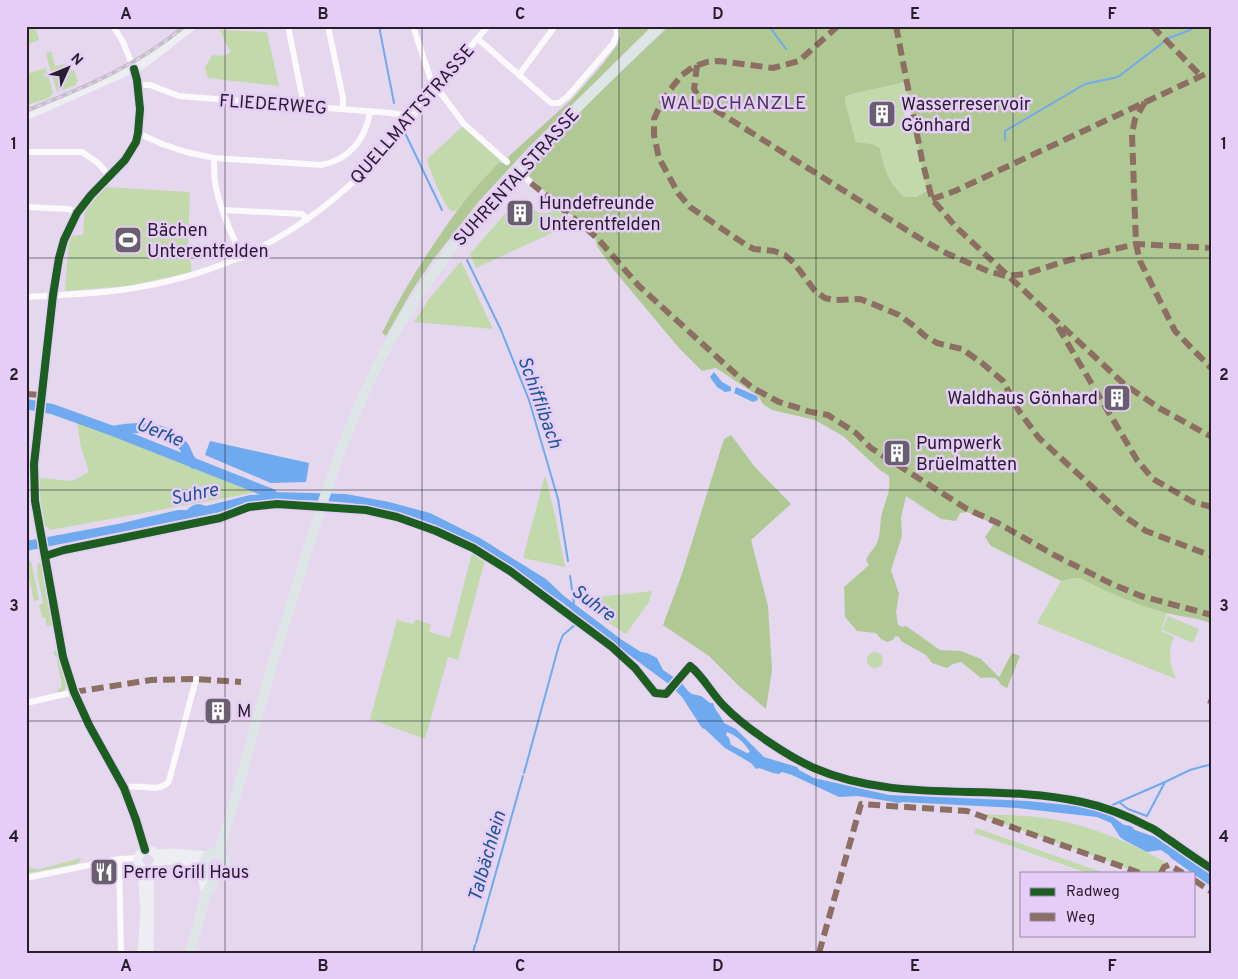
<svg xmlns="http://www.w3.org/2000/svg" width="1238" height="979" viewBox="0 0 1238 979" font-family="Overpass,sans-serif">
<rect width="100%" height="100%" fill="#e5d7ee"/>
<path fill="#c2d9ac" d="M 26,26 L 35,26 L 39,40 L 29,44 L 26,42 Z
M 220,30 L 267,32 L 279,86 L 208,78 L 205,68 L 212,55 L 224,56 L 231,52 L 226,44 Z
M 51,51 L 55,66 L 65,64 L 66,70 L 51,73 L 46,53 Z
M 46,68 L 53,93 L 49,98 L 26,105 L 26,74 Z
M 74,70 L 78,81 L 76,82 L 76,85 L 57,92 L 52,75 Z
M 905,81 L 909,103 L 908,107 L 903,108 L 905,119 L 909,117 L 912,120 L 927,191 L 917,197 L 904,197 C 888,181 884,170 880,148 L 872,144 L 856,142 L 845,102 L 846,96 L 851,94 Z
M 463,126 L 501,160 L 457,210 C 454,211 453,212 450,210 C 444,205 428,167 427,159 Z
M 104,187 L 190,192 L 188,245 L 192,272 L 128,286 L 65,291 L 69,236 L 83,235 L 85,207 Z
M 522,199 C 534,210 543,220 557,207 L 576,222 L 476,268 L 470,254 L 503,216 Z
M 461,261 L 493,329 L 414,322 L 429,299 Z
M 77,421 L 258,492 L 50,530 L 48,527 L 43,527 L 39,504 L 40,478 L 72,481 L 89,472 L 81,448 Z
M 545,475 L 555,515 L 565,567 L 523,558 Z
M 473,551 L 476,551 L 486,557 L 458,660 L 448,657 L 425,739 L 370,719 L 397,620 L 413,624 L 416,619 L 431,625 L 429,632 L 450,638 L 472,553 Z
M 28,561 L 31,561 L 39,600 L 34,601 L 26,565 Z
M 38,562 L 43,565 L 54,625 L 47,626 L 45,617 L 42,617 L 39,605 L 43,603 L 37,573 Z
M 1074,578 L 1080,578 L 1129,600 L 1167,613 L 1161,631 L 1174,637 C 1167,652 1170,664 1176,679 L 1037,623 L 1061,581 Z
M 652,591 L 649,602 L 626,634 L 604,620 L 589,598 Z
M 1168,616 L 1199,629 L 1193,643 L 1162,630 Z
M 57,648 L 67,685 L 64,691 L 59,693 L 57,690 L 61,688 C 63,677 56,667 57,657 L 53,654 Z
M867 660a8 8 0 1 1 16 0a8 8 0 1 1-16 0Z
M 976,814 C 1001,815 1027,815 1052,819 C 1098,828 1135,844 1175,868 L 1169,865 L 1164,867 L 1161,873 L 1140,873 Z
M 976,828 L 1104,873 L 1087,873 L 974,833 Z
M 81,858 L 80,861 L 76,864 L 30,873 L 27,871 L 29,867 L 35,869 L 40,869 Z"/>
<path fill="#b0c994" fill-rule="evenodd" d="M 621,26 L 652,26 L 531,145 L 480,200 L 432,261 L 413,289 L 386,336 L 382,333 C 403,290 429,249 457,211 C 469,194 485,178 499,162 L 505,164 L 509,159 L 508,157 L 572,99 L 602,65 L 618,44 Z
M 669,26 L 1212,26 L 1212,624 C 1197,617 1182,617 1167,613 C 1136,605 1107,592 1080,578 L 1074,578 L 1061,581 L 991,546 L 985,537 L 994,524 L 967,512 L 960,513 L 956,521 L 941,519 L 906,496 L 901,518 L 902,536 L 891,570 L 899,594 L 896,612 L 898,625 L 902,627 L 906,626 L 940,650 L 961,651 L 981,659 L 999,677 L 1012,653 L 1020,656 L 1007,688 L 1001,685 C 997,675 990,678 981,678 L 961,662 L 953,664 L 947,668 L 932,663 L 926,655 L 901,641 L 899,637 L 895,636 L 893,640 L 887,642 L 881,639 L 876,633 L 857,631 L 845,617 L 844,587 L 869,565 L 866,560 C 868,555 871,552 874,548 C 882,537 879,525 882,513 C 886,500 891,490 889,476 L 880,470 L 843,436 L 815,420 L 772,410 L 763,404 L 758,396 L 716,368 L 702,371 L 679,348 L 613,269 L 597,246 L 595,237 L 596,234 L 559,205 L 529,176 L 536,160 L 587,104 ZM 905,82 L 927,191 L 916,197 L 904,197 C 888,181 884,170 880,148 L 872,144 L 856,142 L 845,102 L 846,96 L 851,94 Z
M 731,435 L 755,467 L 791,504 L 751,540 L 768,606 L 772,670 L 766,709 L 739,686 L 709,656 L 663,625 L 682,574 L 724,439 Z"/>
<path fill="#6fa9ef" fill-rule="evenodd" d="M 714,372 L 722,382 L 731,387 L 731,391 L 725,392 L 717,387 L 710,377 Z
M 736,387 L 757,396 L 758,400 L 753,402 L 734,393 Z
M 210,441 L 309,463 L 306,482 L 271,483 L 205,455 Z
M 274,492 L 346,494 L 389,502 L 430,513 L 480,538 L 546,579 L 564,596 L 622,640 L 641,652 L 647,653 L 657,658 L 663,670 L 681,682 L 688,691 L 692,694 L 701,696 L 710,703 L 713,703 C 715,711 721,715 724,723 L 736,729 L 764,757 L 797,767 L 799,770 L 814,778 L 889,795 L 1028,801 L 1077,806 L 1096,811 L 1113,817 L 1124,825 L 1131,826 L 1135,830 L 1155,837 L 1187,859 L 1183,865 L 1161,850 L 1147,852 L 1124,840 L 1120,837 L 1111,823 L 1097,817 L 1017,808 L 902,802 L 899,803 L 858,796 L 839,797 L 792,775 L 782,772 L 779,774 L 773,773 L 759,768 L 756,769 L 751,763 L 725,748 L 705,729 L 702,728 L 682,697 L 670,685 L 579,618 C 567,602 547,594 531,582 C 497,558 462,534 422,520 C 361,498 282,493 220,512 L 26,551 L 26,541 L 118,524 L 178,510 L 187,510 C 193,504 198,503 206,506 L 250,495 L 272,494 ZM 727,732 C 736,735 746,744 750,752 L 747,753 L 731,745 L 729,738 L 726,735 Z"/>
<g fill="none" stroke-linecap="round" stroke-linejoin="round">
<path stroke="#6fa9ef" stroke-width="2" d="M 379,26 L 394,103
M 769,26 L 786,49
M 406,135 L 442,210
M 1005,140 L 1005,131 L 1085,84 L 1118,77 L 1169,38 L 1190,30 L 1196,26
M 467,260 L 501,330 L 529,400 L 558,499 L 568,561
M 570,576 L 574,603
M 524,773 L 559,645 L 563,635 L 576,624
M 1119,802 L 1165,782
M 1111,806 L 1119,802 L 1128,809 L 1147,816 L 1165,782 L 1190,770 L 1212,764
M 1098,813 L 1102,810
M 476,943 L 523,776
M 473,953 L 475,945"/>
<path stroke="#6fa9ef" stroke-width="10" d="M 26,404 L 52,409 L 113,431 L 272,494
M 113,431 C 137,426 168,425 184,447 C 188,453 188,459 194,464
M 1174,854 L 1212,881"/>
<path stroke="#fbf9fc" stroke-width="6" d="M 113,26 L 123,42 L 134,69
M 288,26 L 304,106
M 328,26 L 343,98 L 343,109
M 413,26 L 431,80 L 464,124 L 507,162
M 478,39 L 551,103 L 559,103 L 568,96 L 613,44 L 617,35 L 616,26
M 519,75 L 555,26
M 137,85 L 150,85 L 179,96 L 391,113 L 402,115 L 410,119
M 138,133 L 162,144 L 186,152 L 214,158 L 321,165 C 349,160 366,139 370,111
M 26,152 L 82,152 L 98,163 L 110,177
M 214,158 C 214,166 214,174 215,182 C 219,208 232,234 242,258
M 524,176 L 531,183
M 26,207 L 69,209 L 77,213
M 223,210 L 302,214 L 307,220
M 26,297 C 58,295 90,294 121,290 C 224,276 304,234 376,160 C 390,146 402,129 415,113 C 439,84 463,55 488,26
M 26,703 L 74,692
M 124,788 C 138,782 159,795 169,781 L 196,679
M 119,859 L 121,953
M 26,878 L 119,859 L 138,858"/>
<path stroke="#edeef1" stroke-width="9" d="M 134,69 L 137,80 L 140,109 L 138,133 L 136,142 L 125,160 L 91,195 L 77,213 L 64,240 L 59,258 L 53,295 L 34,464 L 35,501 L 63,657 L 74,692 L 89,725 L 124,788 L 136,820 L 145,850
M 26,116 L 143,64 L 192,26
M138 860a10 10 0 1 1 20 0a10 10 0 1 1-20 0Z
M 156,854 L 174,853 L 207,856
M 158,861 L 170,860 L 205,864
M 189,862 L 201,872 L 206,894
M 142,953 L 145,911 L 142,868
M 149,953 L 150,870"/>
<path stroke="#dde5e7" stroke-width="10" d="M205 863a10 10 0 1 1 20 0a10 10 0 1 1-20 0Z
M 218,853 C 237,799 250,742 266,687 C 277,648 289,610 301,572 C 324,495 349,418 387,347 C 455,222 560,125 660,26
M 190,953 L 206,894 L 218,873"/>
<defs>
<path id="rail" d="M 26,111 C 85,87 135,67 185,26"/>
</defs>
<use href="#rail" stroke="#c3bfc5" stroke-width="4"/>
<use href="#rail" stroke="#e6cdf8" stroke-width="2" stroke-dasharray="5.5" stroke-linecap="butt"/>
<path stroke="#8d6e63" stroke-width="6" stroke-dasharray="12 6" stroke-linecap="butt" d="M 838,26 L 799,61 L 773,68 L 719,61 L 707,62 L 693,67 L 682,75 L 669,91 L 658,110 L 654,119 L 654,135 L 659,158 L 678,193 L 690,207 L 746,245 L 754,249 L 774,251 L 785,255 L 794,263 L 815,291 L 825,298 L 834,300 L 860,299 L 873,304 L 899,315 L 914,326 L 925,336 L 937,343 L 962,349 L 982,363 L 1003,381 L 1019,411 L 1039,438 L 1125,517 L 1146,531 L 1212,556
M 896,26 L 922,160 L 932,199 L 956,227 L 1124,384 L 1159,408 L 1212,437
M 1152,26 L 1201,76
M 697,65 L 694,89 L 701,101 L 924,241 L 948,254 L 988,271 L 1006,276 L 1025,274 L 1066,261 L 1136,244 L 1212,248
M 1145,102 L 1135,119 L 1132,134 L 1136,244 L 1140,261 L 1175,331 L 1212,369
M 531,183 L 587,229 L 599,240 L 639,286 L 739,377 L 753,388 L 779,402 L 811,412 L 828,415 L 856,433 L 871,448 L 967,509 L 998,523 L 1054,555 L 1112,584 L 1141,596 L 1212,615
M 932,199 L 955,191 L 1212,71
M 1058,327 L 1137,460 L 1153,479 L 1193,502 L 1212,507
M 26,394 L 42,395
M 74,692 L 151,680 L 196,679 L 241,682
M 1210,704 L 1212,699
M 1161,873 L 1164,867 L 1169,865 L 1183,873
M 1194,880 L 1212,892
M 819,953 L 861,804 L 967,811 L 1140,873"/>
<defs>
<path id="cycleway" d="M 134,69 L 137,80 L 140,109 L 138,133 L 136,142 L 125,160 L 91,195 L 77,213 L 64,240 L 59,258 L 53,295 L 34,464 L 35,501 L 63,657 L 74,692 L 89,725 L 124,788 L 136,820 L 145,850
M 45,556 L 64,550 L 220,518 L 249,507 L 277,504 L 366,510 L 397,517 L 436,531 L 473,548 L 510,571 L 612,647 L 635,668 L 655,693 L 666,694 L 690,666 C 704,677 711,693 724,706 C 744,727 787,756 814,768 C 899,805 993,782 1082,802 C 1106,807 1128,816 1149,827 C 1157,830 1164,837 1171,841 C 1185,851 1198,860 1212,869"/>
</defs>
<use href="#cycleway" stroke="#e6cdf8" stroke-width="11"/>
<use href="#cycleway" stroke="#1b5e20" stroke-width="8"/>
</g>
<path fill="none" stroke="#271d2d" stroke-width="1" stroke-opacity="0.55" d="M 225,26 L 225,953M 422,26 L 422,953M 619,26 L 619,953M 816,26 L 816,953M 1013,26 L 1013,953M 26,258 L 1212,258M 26,490 L 1212,490M 26,721 L 1212,721"/>
<defs>
<symbol id="building-square" viewBox="-11 -11 22 22"><rect x="-9" y="-9" width="18" height="18" rx="4" fill="#6a5e71" stroke="#e6cdf8"/><path d="M-4-6H4V6H1V3H-1V6H-4ZM-2.5-4.3h1.7v1.8h-1.7ZM.8-4.3h1.7v1.8H.8ZM-2.5-1h1.7V.8h-1.7ZM.8-1h1.7V.8H.8Z" fill="#fff"/></symbol>
<symbol id="stadium-square" viewBox="-11 -11 22 22"><rect x="-9" y="-9" width="18" height="18" rx="4" fill="#6a5e71" stroke="#e6cdf8"/><path d="M0-5a6.5 5 0 1 0 0 10a6.5 5 0 1 0 0-10ZM-3.5-1.8h7v3.6h-7Z" fill="#fff"/></symbol>
<symbol id="restaurant-square" viewBox="-11 -11 22 22"><rect x="-9" y="-9" width="18" height="18" rx="4" fill="#6a5e71" stroke="#e6cdf8"/><path d="M-5-6h1v4h1v-4h1v4h1v-4h1v5L-1.5 .5V6h-2V.5L-5-1ZM5-6V6H3V1.5H1.5Q1.5-4 5-6Z" fill="#fff"/></symbol>
</defs>
<g fill-rule="evenodd">
<use href="#building-square" x="866" y="98" width="32" height="32"/>
<use href="#building-square" x="504" y="197" width="32" height="32"/>
<use href="#stadium-square" x="112" y="224" width="32" height="32"/>
<use href="#building-square" x="1101" y="382" width="32" height="32"/>
<use href="#building-square" x="881" y="437" width="32" height="32"/>
<use href="#building-square" x="202" y="695" width="32" height="32"/>
<use href="#restaurant-square" x="88" y="856" width="32" height="32"/>
</g>
<g text-anchor="middle" stroke-width="5" stroke-linejoin="round" paint-order="stroke">
<g font-size="18" fill="#271d2d" stroke="#e6cdf8">
<text transform="translate(273 104) rotate(4)" y="6">FLIEDERWEG</text>
<text transform="translate(412 114) rotate(-49)" y="6">QUELLMATTSTRASSE</text>
<text transform="translate(516 177) rotate(-48)" y="6">SUHRENTALSTRASSE</text>
</g>
<g font-size="18" fill="#271d2d" stroke="#e6cdf8" text-anchor="start">
<text x="901" y="110">Wasserreservoir<tspan x="901" dy="21">Gönhard</tspan></text>
<text x="539" y="209">Hundefreunde<tspan x="539" dy="21">Unterentfelden</tspan></text>
<text x="147" y="236">Bächen<tspan x="147" dy="21">Unterentfelden</tspan></text>
<text x="1098" y="404" text-anchor="end">Waldhaus Gönhard</text>
<text x="916" y="449">Pumpwerk<tspan x="916" dy="21">Brüelmatten</tspan></text>
<text x="237" y="717">M</text>
<text x="123" y="878">Perre Grill Haus</text>
</g>
<g font-size="19" letter-spacing="1" fill="#4d385b" stroke="#e6cdf8">
<text x="734" y="109">WALDCHANZLE</text>
</g>
<g font-size="19" font-style="italic" fill="#1b5791" stroke="#e6cdf8">
<text transform="translate(541 402) rotate(70)" y="7">Schifflibach</text>
<text transform="translate(160 431) rotate(22)" y="7">Uerke</text>
<text transform="translate(194 493) rotate(-12)" y="7">Suhre</text>
<text transform="translate(594 602) rotate(36)" y="7">Suhre</text>
<text transform="translate(486 856) rotate(-74)" y="7">Talbächlein</text>
</g>
</g>
<rect width="1238" height="979" fill="none" stroke="#e6cdf8" stroke-width="55"/>
<rect x="1020" y="872" width="175" height="65" fill="#e6cdf8" stroke="#9a87a7"/>
<rect x="1030" y="888" width="25" height="8" fill="#1b5e20" stroke="#9a87a7"/>
<text x="1066" y="896" font-size="15" fill="#271d2d">Radweg</text>
<rect x="1030" y="913" width="25" height="8" fill="#8d6e63" stroke="#9a87a7"/>
<text x="1066" y="922" font-size="15" fill="#271d2d">Weg</text>
<g transform="translate(68 68) rotate(46)" stroke="#e6cdf8" stroke-width="4" paint-order="stroke">
<path d="M0-4L9 19L0 12L-9 19Z" fill="#271d2d"/>
<text y="-8" font-size="14" font-weight="bold" text-anchor="middle" fill="#271d2d">N</text>
</g>
<rect x="28" y="28" width="1182" height="924" fill="none" stroke="#271d2d" stroke-width="2"/>
<g font-size="16" text-anchor="middle" font-weight="bold" fill="#271d2d">
<text x="126" y="19">A</text>
<text x="323" y="19">B</text>
<text x="520" y="19">C</text>
<text x="718" y="19">D</text>
<text x="915" y="19">E</text>
<text x="1112" y="19">F</text>
<text x="14" y="149">1</text>
<text x="1224" y="149">1</text>
<text x="14" y="380">2</text>
<text x="1224" y="380">2</text>
<text x="14" y="611">3</text>
<text x="1224" y="611">3</text>
<text x="14" y="842">4</text>
<text x="1224" y="842">4</text>
<text x="126" y="971">A</text>
<text x="323" y="971">B</text>
<text x="520" y="971">C</text>
<text x="718" y="971">D</text>
<text x="915" y="971">E</text>
<text x="1112" y="971">F</text>
</g>
</svg>
